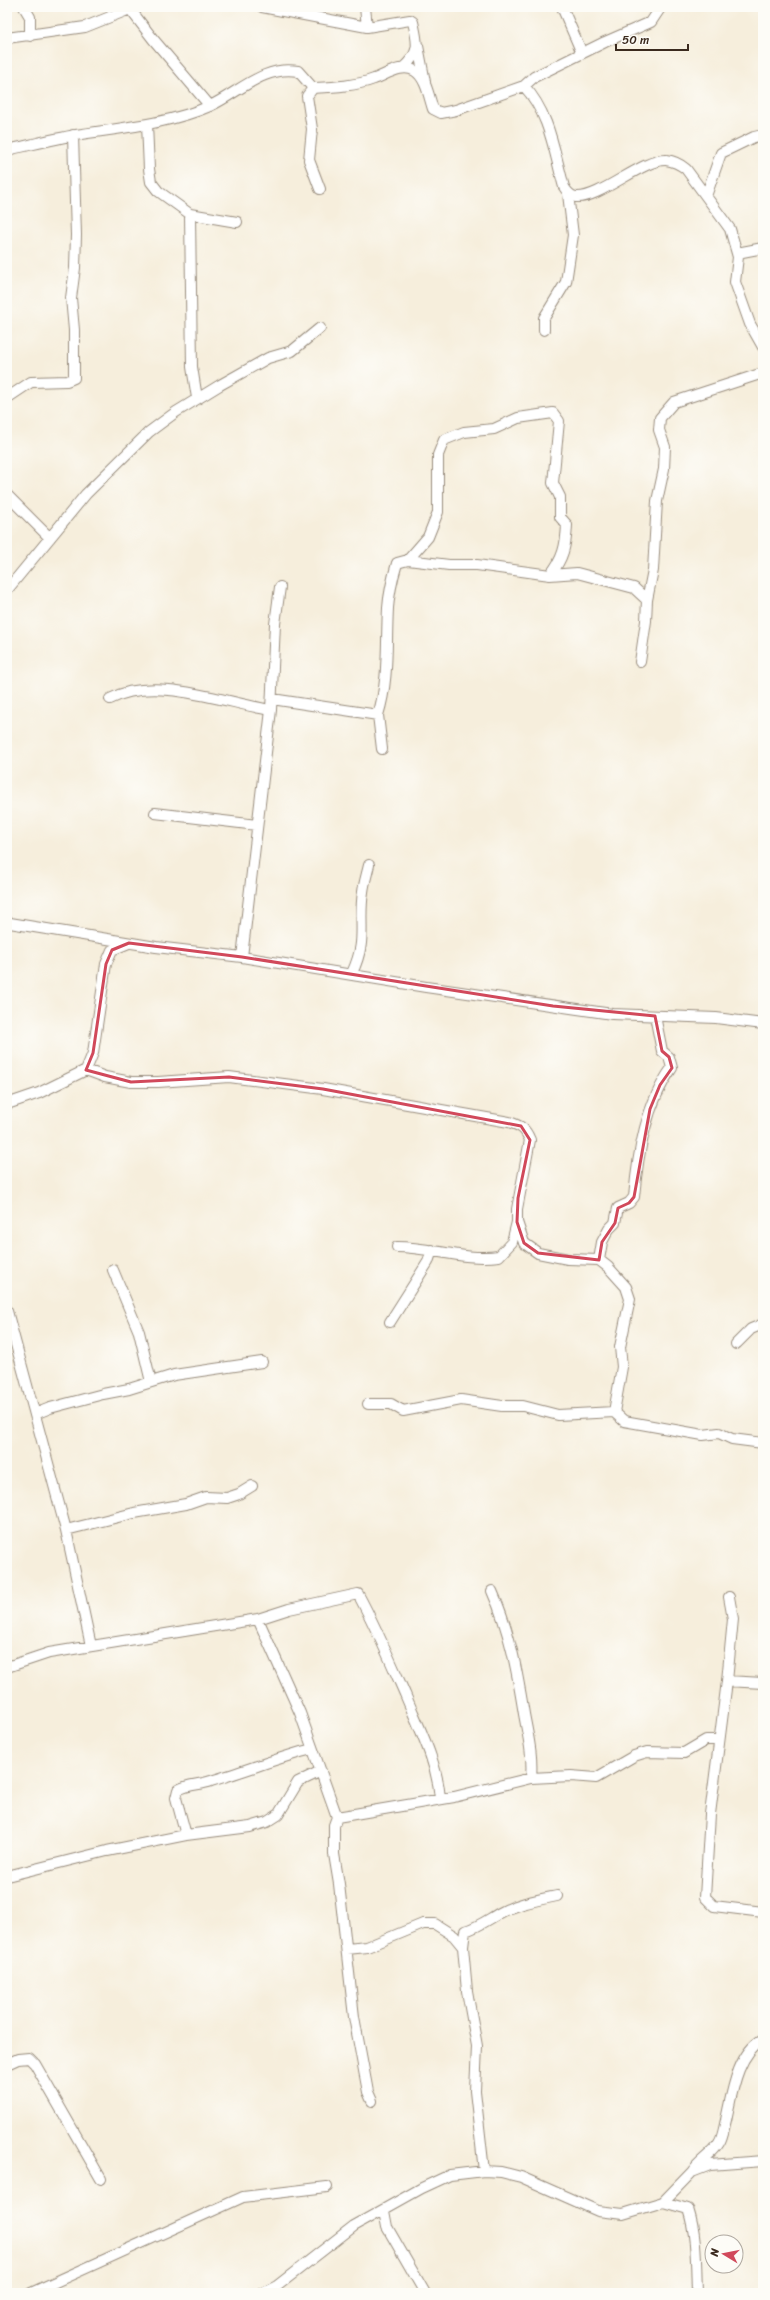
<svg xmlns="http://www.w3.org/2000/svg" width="770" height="2300" viewBox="0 0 770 2300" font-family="Sriracha,sans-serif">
<rect width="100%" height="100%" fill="#fdfcf7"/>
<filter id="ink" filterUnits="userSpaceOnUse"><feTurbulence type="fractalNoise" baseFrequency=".025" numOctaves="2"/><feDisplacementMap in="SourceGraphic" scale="8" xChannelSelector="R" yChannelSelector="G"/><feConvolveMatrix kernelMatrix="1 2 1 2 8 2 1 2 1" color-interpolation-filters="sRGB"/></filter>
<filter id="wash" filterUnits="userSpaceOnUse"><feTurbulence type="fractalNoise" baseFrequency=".012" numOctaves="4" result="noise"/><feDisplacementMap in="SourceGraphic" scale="16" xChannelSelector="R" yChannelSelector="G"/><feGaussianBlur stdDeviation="0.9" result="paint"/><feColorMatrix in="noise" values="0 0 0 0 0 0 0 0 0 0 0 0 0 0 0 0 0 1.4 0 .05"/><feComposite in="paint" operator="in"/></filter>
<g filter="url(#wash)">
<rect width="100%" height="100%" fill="#f6eedc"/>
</g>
<g filter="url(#ink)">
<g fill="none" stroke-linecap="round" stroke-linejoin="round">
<defs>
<path id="minor" d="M 24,7 L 30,17 L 30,36
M 262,7 L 367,27 L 410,20 L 413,22 C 418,44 421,51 403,68
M 365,7 L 367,27
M 562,7 L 582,53
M 7,38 L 85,27 L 130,9 L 153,39 L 210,106
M 418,46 L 425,82
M 524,86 C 550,114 554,152 564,187 C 567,192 570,196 576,197 C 600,199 642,159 666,160 C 674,161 680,164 686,169 L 730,229 L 738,257 L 735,282 L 750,324 L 763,347
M 147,124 L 149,169 L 151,182 L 158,191 L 190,214 L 237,222
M 7,150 C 30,145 53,139 76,135 C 119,128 169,124 210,106 C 238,93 264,65 298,71 L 313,88
M 320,189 L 309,160 L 312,129 L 307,96 L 313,88 C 332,87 356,86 374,79 C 386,75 402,63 415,71 C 426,78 429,97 433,109 L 441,113 L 456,110 L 524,86 L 534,77 L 605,42 L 651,22 L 661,7
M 706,196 L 721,153 L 754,137 L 763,135
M 190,214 L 192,367 L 197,398
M 737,253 L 763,248
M 544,330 L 544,318 L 566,282 L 573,235 L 568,194
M 7,398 L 31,382 L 67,381 L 74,378 L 74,330 L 71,298 L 75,268 L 76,235 L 73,135
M 7,495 L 50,538
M 408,560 L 428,537 L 438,512 L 438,455 L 444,440 L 464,432 L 494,429 L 518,418 L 553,413 L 559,421 L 553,483 L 560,497 L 560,517 L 567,525 C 566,546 563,559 550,575
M 7,590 L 86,494 L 149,432 L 176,412 L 220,385 L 268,358 L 292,351 L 320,328
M 647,600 L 653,570 L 657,501 L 664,469 L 665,447 L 659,430 L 660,418 L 674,402 L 763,373
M 110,699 C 154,675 223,702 271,710
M 272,699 L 378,715 C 389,680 386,645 388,608 C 389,593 393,577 397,563 L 408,560 L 449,565 L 477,565 L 550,575 L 577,573 L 634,588 L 647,600 L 646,621 L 640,662
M 378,715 L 382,749
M 155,813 L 257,825
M 10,923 L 156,947 L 242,957 L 426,987 L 612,1014 L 716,1018 L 763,1024
M 242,957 L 271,710 L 275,624 L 280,587
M 352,973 C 368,939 358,925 363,892 C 364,883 367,874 369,865
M 86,1070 L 105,1077 L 131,1082 L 158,1082 L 229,1077 L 323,1089 L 509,1122 C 521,1126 525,1128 530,1140 L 517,1209 L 517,1222 L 524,1243 L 538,1253 L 568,1259 L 599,1260 L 608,1267 L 626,1287 L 630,1299 L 620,1347 L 622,1367 L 614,1412
M 7,1104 L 39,1093 L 86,1070 L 93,1053 L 106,964 L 112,950 L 129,943
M 397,1247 C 431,1247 464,1261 499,1256 L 512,1242 L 517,1222
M 599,1260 L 602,1242 L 609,1229 L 615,1223 L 618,1208 L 629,1203 L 634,1197 C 638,1152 646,1104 672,1068 L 669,1057 L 662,1051 L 655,1016
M 113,1270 L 139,1332 L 151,1382
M 7,1311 L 66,1530 L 91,1646
M 390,1322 L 428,1262 L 432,1250
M 736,1344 L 751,1329 L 763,1324
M 368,1404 L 391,1404 L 403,1411 L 461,1400 L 502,1406 L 523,1406 L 558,1415 L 614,1412 L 624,1421 L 703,1435 L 719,1433 L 732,1439 L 763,1443
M 35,1414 L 50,1408 L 103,1394 L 129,1389 L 174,1375 L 262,1362
M 66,1530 L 134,1513 L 186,1504 L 206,1497 L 227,1498 L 239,1494 L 252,1486
M 492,1591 C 510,1631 517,1671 524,1714 C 528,1736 533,1755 531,1778
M 729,1597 L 733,1619 L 727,1681 L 763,1683
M 258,1619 L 300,1713 L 337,1817 L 334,1825 L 334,1854 L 339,1884 L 354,2017 L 368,2092 L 372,2101
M 7,1667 L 49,1653 L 258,1619 L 289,1609 L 358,1594 C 376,1627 390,1660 405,1694 C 419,1728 437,1761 440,1798
M 727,1681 L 710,1814 L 705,1897 L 714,1906 L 763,1912
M 337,1817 L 454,1797 L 531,1778 L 571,1776 L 596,1778 L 634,1756 L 647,1752 L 684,1753 L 706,1740 L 719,1740
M 186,1835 L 176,1798 L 178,1790 C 188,1784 200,1785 211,1781 C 245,1771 277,1758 312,1749
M 7,1876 L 107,1851 L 186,1835 L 250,1827 L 267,1822 L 278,1815 L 298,1782 L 321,1771
M 463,1947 L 465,1931 C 478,1927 486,1921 498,1914 C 515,1904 538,1900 557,1896
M 347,1949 L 367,1947 L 423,1924 L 435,1924 L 454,1936 L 463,1947 L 467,1991 L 477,2046 L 475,2091 L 484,2171
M 7,2064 L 18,2059 L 29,2058 L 35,2064 L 101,2179
M 692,2172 C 699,2160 712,2155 719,2143 C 723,2137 724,2127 726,2120 C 732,2093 737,2054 763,2039
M 663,2202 L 688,2209 C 697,2236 696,2264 697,2293
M 384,2211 L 387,2227 L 425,2293
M 31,2293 L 243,2197 L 327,2187
M 263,2293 L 277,2286 L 354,2226 L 422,2188 L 450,2175 L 484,2171 L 501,2172 L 521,2177 L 598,2211 L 623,2214 L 663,2202 L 692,2172 L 710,2165 L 763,2161"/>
</defs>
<use href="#minor" stroke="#988c7d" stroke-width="12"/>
<use href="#minor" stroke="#fff" stroke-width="10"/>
</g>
</g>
<path fill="none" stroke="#d1495b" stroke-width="3" stroke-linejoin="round" d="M 129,943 L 242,957 L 553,1006 L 655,1016 L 662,1051 L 669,1057 L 672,1068 L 660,1085 L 650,1109 L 634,1197 L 629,1203 L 618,1208 L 615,1223 L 602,1242 L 599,1260 L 538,1253 L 524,1243 L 517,1222 L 518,1198 L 530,1140 L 521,1126 L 323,1089 L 229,1077 L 131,1082 L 86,1070 L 93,1053 L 106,964 L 112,950 Z"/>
<rect width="770" height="2300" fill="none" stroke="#fdfcf7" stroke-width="24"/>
<g transform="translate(724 2254) rotate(280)"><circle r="19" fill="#fdfcf7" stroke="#afa8a0"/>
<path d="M0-3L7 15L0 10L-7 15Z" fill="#d1495b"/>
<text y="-6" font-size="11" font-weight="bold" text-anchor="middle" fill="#3b2a1e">N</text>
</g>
<path d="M616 44v6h72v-6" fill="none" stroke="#3b2a1e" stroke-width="2"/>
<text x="622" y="44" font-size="12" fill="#3b2a1e" stroke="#fdfcf7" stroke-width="3" paint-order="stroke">50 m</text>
</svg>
